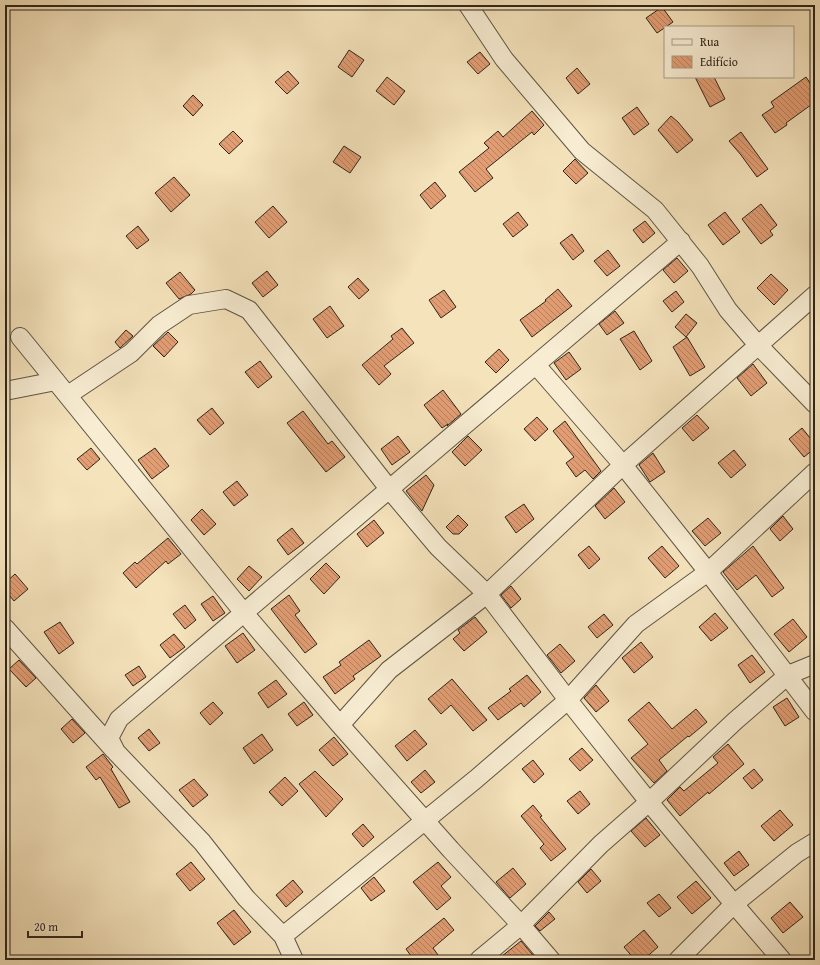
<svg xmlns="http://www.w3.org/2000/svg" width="820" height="965" viewBox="0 0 820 965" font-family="'Gentium Book Plus',serif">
<defs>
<pattern id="building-back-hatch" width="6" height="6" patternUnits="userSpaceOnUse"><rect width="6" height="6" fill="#e29d73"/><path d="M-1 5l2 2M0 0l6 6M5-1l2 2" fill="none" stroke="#b8805e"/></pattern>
</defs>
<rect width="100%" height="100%" fill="#f5e3bc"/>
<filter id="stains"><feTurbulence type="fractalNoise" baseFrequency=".005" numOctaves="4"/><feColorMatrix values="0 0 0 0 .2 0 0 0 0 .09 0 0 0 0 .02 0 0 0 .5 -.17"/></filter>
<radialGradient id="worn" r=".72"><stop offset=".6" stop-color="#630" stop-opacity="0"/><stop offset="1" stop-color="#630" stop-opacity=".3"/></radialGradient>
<path fill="url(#building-back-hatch)" stroke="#2d251b" d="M 662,7 L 673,22 L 657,33 L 646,18 Z
M 349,50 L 364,60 L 352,77 L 338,67 Z
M 480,52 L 490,64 L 478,74 L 467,62 Z
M 577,68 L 590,84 L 578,94 L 566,78 Z
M 288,71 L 299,83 L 287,94 L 275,82 Z
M 387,77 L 405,91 L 394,105 L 376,91 Z
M 695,77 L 714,77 L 725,99 L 710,107 Z
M 806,77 L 815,90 L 815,102 L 786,123 L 787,125 L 775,133 L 762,115 L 774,107 L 771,102 Z
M 193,95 L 203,105 L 193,116 L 183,106 Z
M 637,107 L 649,124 L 634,135 L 622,118 Z
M 532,111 L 544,125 L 534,135 L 532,132 L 486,169 L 493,178 L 475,192 L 459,172 L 489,148 L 484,143 L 498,131 L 503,137 Z
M 671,116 L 678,122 L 693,140 L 677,153 L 658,130 Z
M 233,131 L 243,141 L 229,154 L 219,144 Z
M 741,132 L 768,169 L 757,177 L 741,155 L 729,141 Z
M 344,146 L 361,157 L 350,173 L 333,162 Z
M 575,159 L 588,173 L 576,184 L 563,171 Z
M 174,177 L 190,195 L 171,212 L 155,193 Z
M 435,182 L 446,196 L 431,209 L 420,195 Z
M 761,204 L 777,225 L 770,231 L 773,235 L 761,244 L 742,219 Z
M 273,206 L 287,222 L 269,238 L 255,222 Z
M 518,212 L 528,225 L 513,237 L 503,224 Z
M 725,212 L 740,232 L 723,245 L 708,225 Z
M 645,221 L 655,233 L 643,243 L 633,230 Z
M 138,226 L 149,240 L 137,249 L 126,236 Z
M 572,234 L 584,251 L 573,260 L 560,243 Z
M 608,250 L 620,266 L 607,276 L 594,261 Z
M 677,258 L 688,271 L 674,283 L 663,270 Z
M 267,271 L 278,285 L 263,297 L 252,283 Z
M 180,272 L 195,290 L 191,294 L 179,299 L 166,283 Z
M 771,274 L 788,290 L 774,305 L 757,288 Z
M 358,278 L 369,290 L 359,299 L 348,287 Z
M 558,289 L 572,306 L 532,337 L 520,320 L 546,301 L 545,300 Z
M 444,290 L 456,307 L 441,318 L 429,300 Z
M 676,291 L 684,302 L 672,312 L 663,301 Z
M 330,306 L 344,326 L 327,338 L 313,319 Z
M 615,311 L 624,323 L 607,335 L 599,324 Z
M 686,314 L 697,323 L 686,337 L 675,327 Z
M 402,328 L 414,343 L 384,366 L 391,374 L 379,385 L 362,365 L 393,339 L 391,336 Z
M 126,330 L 133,336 L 120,348 L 115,342 Z
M 634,331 L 652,361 L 640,370 L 620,339 Z
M 168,332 L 178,342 L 164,357 L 153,346 Z
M 687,337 L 705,367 L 690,376 L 673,347 Z
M 499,349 L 509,360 L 496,373 L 485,362 Z
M 569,352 L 581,369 L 566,380 L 554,363 Z
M 260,361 L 272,377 L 258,388 L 245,372 Z
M 753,364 L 767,383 L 751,396 L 737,378 Z
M 443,390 L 461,414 L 447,426 L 448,424 L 442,428 L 424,405 Z
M 212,408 L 224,423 L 210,435 L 197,420 Z
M 303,411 L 328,444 L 332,441 L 345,457 L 326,472 L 287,423 Z
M 697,415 L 709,428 L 693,441 L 682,428 Z
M 537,417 L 548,429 L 535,441 L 524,429 Z
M 565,421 L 601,471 L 593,479 L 585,470 L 576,477 L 566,463 L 574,457 L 553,431 Z
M 802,428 L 815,444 L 815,448 L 804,457 L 789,439 Z
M 398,436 L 410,452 L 392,465 L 381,449 Z
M 468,436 L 482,450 L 465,466 L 452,452 Z
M 91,448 L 100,459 L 87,470 L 77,459 Z
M 155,448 L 169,466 L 152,479 L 138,460 Z
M 734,450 L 746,465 L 731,478 L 718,463 Z
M 653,453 L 665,472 L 650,482 L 639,465 Z
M 426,475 L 434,485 L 422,511 L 406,491 Z
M 237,481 L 248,495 L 234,506 L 223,492 Z
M 614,488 L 625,502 L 605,519 L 595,506 Z
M 524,504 L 534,519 L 516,533 L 505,517 Z
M 202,509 L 216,524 L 204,535 L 191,520 Z
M 458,515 L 468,525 L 459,534 L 453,534 L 446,527 Z
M 783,516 L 793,529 L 780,541 L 770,529 Z
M 708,518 L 721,533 L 705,546 L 692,531 Z
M 374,520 L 384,533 L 367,547 L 357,534 Z
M 292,528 L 304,543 L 288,555 L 277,540 Z
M 168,538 L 181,554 L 168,564 L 166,561 L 136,588 L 123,573 L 135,562 L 137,564 Z
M 589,546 L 600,559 L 589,569 L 578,555 Z
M 662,546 L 679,566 L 665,578 L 648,558 Z
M 753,546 L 784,588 L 772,597 L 756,575 L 737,590 L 723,572 Z
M 326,563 L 340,577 L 324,594 L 310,579 Z
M 249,566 L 262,577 L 249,591 L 237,579 Z
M 15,574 L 28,589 L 14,601 L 5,590 L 5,583 Z
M 511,586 L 521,599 L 511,608 L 501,595 Z
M 289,595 L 300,611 L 295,615 L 317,644 L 305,653 L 271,609 Z
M 213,596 L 225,613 L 213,621 L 201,604 Z
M 185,605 L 196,620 L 185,629 L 173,614 Z
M 715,613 L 728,628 L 711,641 L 699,627 Z
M 604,614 L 613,625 L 597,638 L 588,627 Z
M 475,617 L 487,632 L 464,651 L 453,639 L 460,633 L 458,630 Z
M 793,619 L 807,637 L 789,652 L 774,634 Z
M 60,622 L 74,643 L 59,654 L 44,632 Z
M 243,633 L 255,650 L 237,663 L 225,646 Z
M 174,634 L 185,647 L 170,658 L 160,645 Z
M 369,640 L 381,656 L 353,676 L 355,679 L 335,694 L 323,677 L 341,665 L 339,662 Z
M 641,642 L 653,657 L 634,673 L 622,658 Z
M 560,644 L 575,661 L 561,673 L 547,655 Z
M 752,655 L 765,672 L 750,683 L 738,665 Z
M 19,660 L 36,678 L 26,687 L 9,669 Z
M 139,666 L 146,677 L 133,686 L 125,675 Z
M 527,675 L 541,692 L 524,707 L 521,703 L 498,720 L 488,708 L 511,691 L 509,689 Z
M 452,679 L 487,720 L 473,731 L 451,705 L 441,714 L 428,699 Z
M 276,680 L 287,694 L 268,708 L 258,693 Z
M 596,685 L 609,701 L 596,712 L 584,698 Z
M 787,698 L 799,717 L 785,726 L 773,707 Z
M 213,702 L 223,713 L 210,725 L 200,713 Z
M 304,702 L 313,715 L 297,726 L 288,714 Z
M 649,702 L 672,729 L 696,709 L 707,722 L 689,737 L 688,736 L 659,760 L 667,771 L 654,783 L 631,758 L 648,744 L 628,720 Z
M 72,719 L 85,733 L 73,743 L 61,729 Z
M 149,729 L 160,743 L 149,751 L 138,738 Z
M 415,730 L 427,744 L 407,761 L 395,746 Z
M 262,734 L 273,750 L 254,764 L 243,748 Z
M 334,737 L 348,754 L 333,766 L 319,750 Z
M 728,744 L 744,764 L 709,794 L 708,792 L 680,816 L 667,800 L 680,787 L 684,791 L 718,763 L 713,757 Z
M 582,748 L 593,760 L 580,771 L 569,759 Z
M 103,754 L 113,767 L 111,769 L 130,802 L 119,808 L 100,777 L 96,780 L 86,767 Z
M 533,760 L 544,774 L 534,783 L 522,769 Z
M 754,769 L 763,780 L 752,789 L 743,778 Z
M 425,770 L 435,782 L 421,793 L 411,782 Z
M 315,771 L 343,799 L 326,817 L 299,784 Z
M 285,777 L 298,791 L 282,806 L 269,792 Z
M 194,779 L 208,795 L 193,807 L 179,790 Z
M 580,791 L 590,804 L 578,814 L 567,801 Z
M 533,805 L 542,816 L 540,817 L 566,849 L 551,861 L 540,848 L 544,844 L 521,816 Z
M 780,810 L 793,825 L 774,841 L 761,826 Z
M 646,818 L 660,835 L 645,847 L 631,831 Z
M 363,824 L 374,837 L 363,847 L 352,834 Z
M 739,851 L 749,865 L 734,876 L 724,863 Z
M 191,862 L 205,879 L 190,891 L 176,874 Z
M 438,862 L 451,877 L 441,886 L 451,898 L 437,910 L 413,882 Z
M 513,868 L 526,884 L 510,898 L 496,882 Z
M 591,869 L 601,881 L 587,893 L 578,882 Z
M 374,877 L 385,891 L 371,901 L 361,888 Z
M 293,880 L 303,892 L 286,907 L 276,895 Z
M 696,881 L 711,898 L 692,914 L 677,897 Z
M 659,894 L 671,908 L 659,917 L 647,903 Z
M 790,902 L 803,917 L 783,933 L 771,918 Z
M 234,910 L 251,932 L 234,945 L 217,923 Z
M 549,912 L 555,919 L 540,931 L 535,926 Z
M 444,918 L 454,930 L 433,948 L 438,955 L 431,960 L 414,960 L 406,949 Z
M 644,930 L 658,947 L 643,960 L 635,960 L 624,947 Z
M 521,941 L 537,960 L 497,960 Z"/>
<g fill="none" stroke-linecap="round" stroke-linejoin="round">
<defs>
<path id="minor" d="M 468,5 L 504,59 L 582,151 L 655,210 L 700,266 L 728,310 L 758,345 L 815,404
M 20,337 L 244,613 L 340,725 L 451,850 L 521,925 L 551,960
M 536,365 L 623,465 L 708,572 L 815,712
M 5,391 L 56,381
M 68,395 L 131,353 L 159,325 L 189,305 L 226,299 L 249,310 L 390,490 L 438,547 L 487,594 L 568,700 L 649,802 L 734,904 L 782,960
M 5,628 L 114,750
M 340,725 L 389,670 L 487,594 L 623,465 L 815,295
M 283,936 L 476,779 L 568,700 L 636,624 L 708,572 L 815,472
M 294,960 L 283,936 L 246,898 L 202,842 L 116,752 L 109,738 L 119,719 L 681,241
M 479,960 L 521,925 L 601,844 L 649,802 L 735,721 L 788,675 L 815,664
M 678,960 L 734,904 L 797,853 L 815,842"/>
</defs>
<use href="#minor" stroke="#5f5443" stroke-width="20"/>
<use href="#minor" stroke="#f8edd3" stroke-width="18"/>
</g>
<rect width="820" height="965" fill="none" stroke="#f5e3bc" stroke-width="20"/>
<rect x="6" y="6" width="808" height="953" fill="none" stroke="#2d251b" stroke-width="2"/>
<rect x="10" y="10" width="800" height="945" fill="none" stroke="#2d251b"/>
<rect x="664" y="26" width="130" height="52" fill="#f8edd3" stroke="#a79d89"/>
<rect x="672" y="39" width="20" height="6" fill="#f8edd3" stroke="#a79d89"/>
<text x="700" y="46" font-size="12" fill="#2d251b">Rua</text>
<rect x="672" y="56" width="20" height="12" fill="url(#building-back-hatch)" stroke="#a79d89"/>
<text x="700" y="66" font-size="12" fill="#2d251b">Edifício</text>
<path d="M28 931v6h54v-6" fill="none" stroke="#2d251b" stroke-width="2"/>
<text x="34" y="931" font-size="12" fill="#2d251b" stroke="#f8edd3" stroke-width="3" paint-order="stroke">20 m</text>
<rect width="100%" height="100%" filter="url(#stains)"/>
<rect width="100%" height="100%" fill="url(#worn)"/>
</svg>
